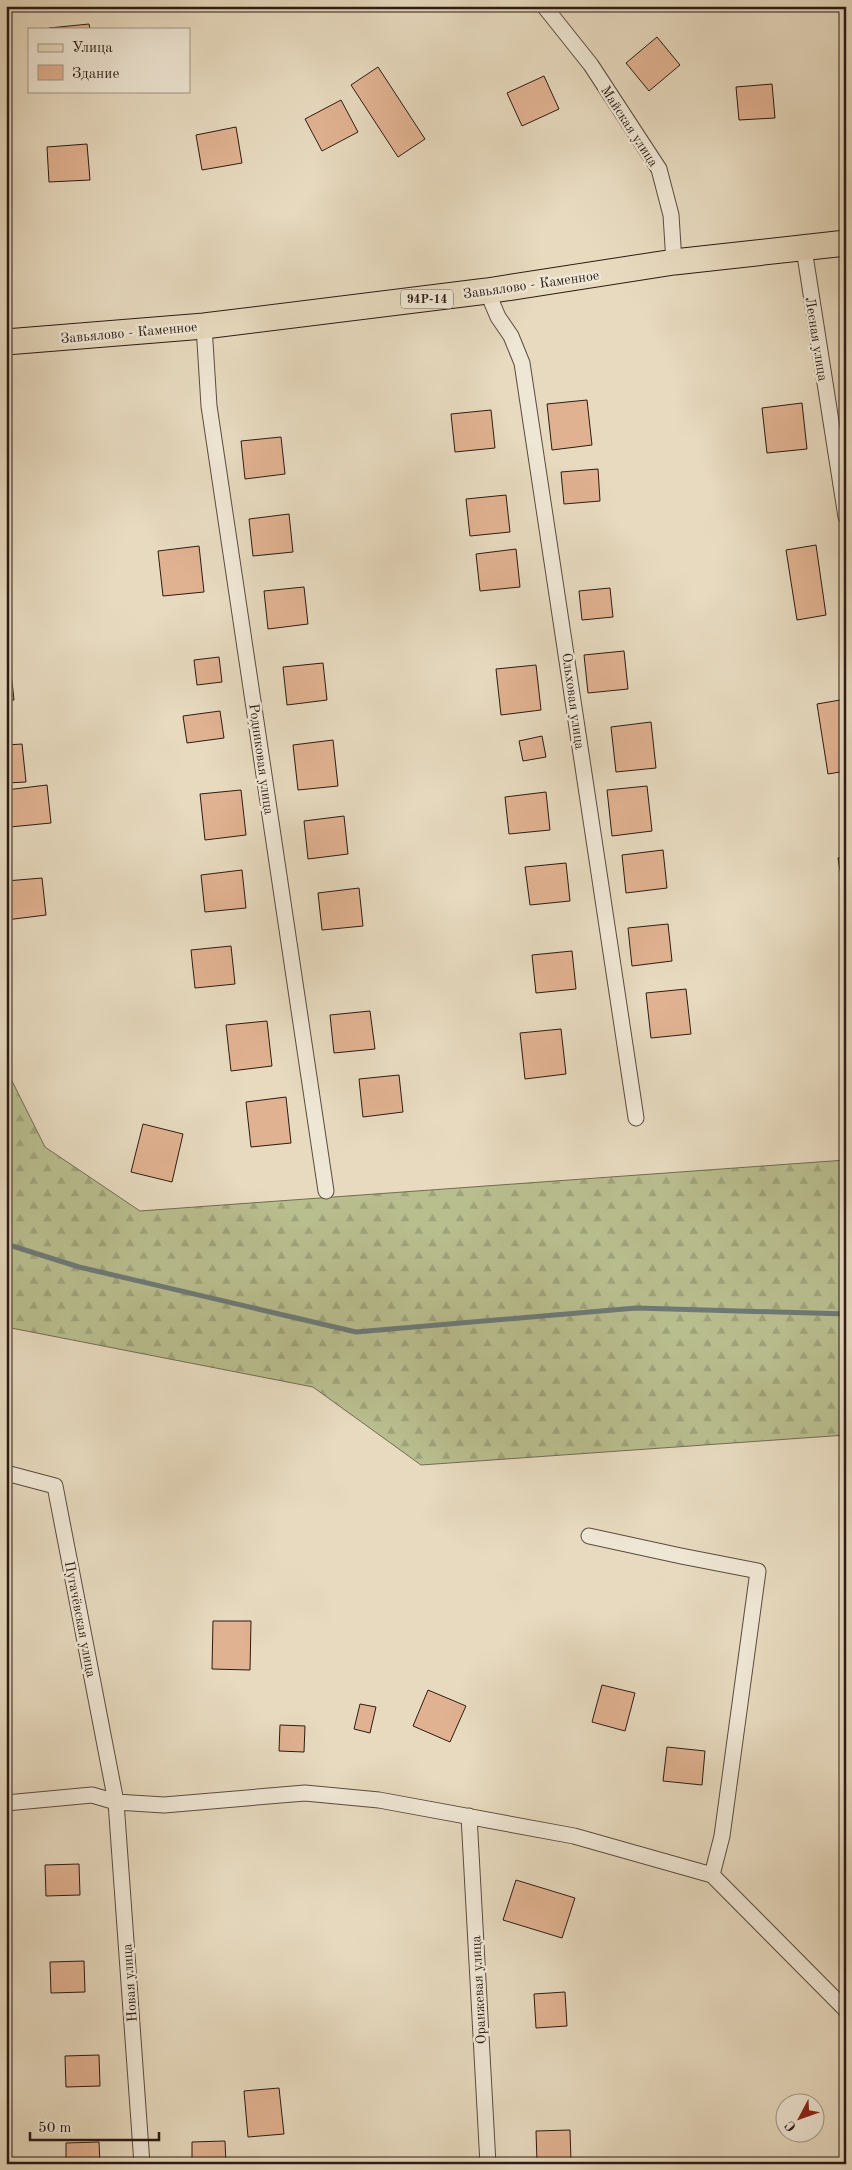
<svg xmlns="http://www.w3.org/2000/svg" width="852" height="2170" viewBox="0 0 852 2170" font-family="'Old Standard TT',serif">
<defs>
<pattern id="forest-firs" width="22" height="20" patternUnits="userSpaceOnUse" patternTransform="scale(1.25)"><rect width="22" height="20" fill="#b9be8f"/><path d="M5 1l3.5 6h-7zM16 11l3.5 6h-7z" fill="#9fa37a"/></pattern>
</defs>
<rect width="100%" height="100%" fill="#e7dabf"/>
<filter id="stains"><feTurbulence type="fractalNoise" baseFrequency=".004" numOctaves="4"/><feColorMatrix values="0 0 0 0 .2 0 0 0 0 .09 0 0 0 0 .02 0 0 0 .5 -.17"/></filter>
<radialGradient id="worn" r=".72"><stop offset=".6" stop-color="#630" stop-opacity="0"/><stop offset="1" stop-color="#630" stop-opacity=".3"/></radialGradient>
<path fill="url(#forest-firs)" stroke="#726c52" d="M 6,1069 L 45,1147 L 140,1211 L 846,1160 L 846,1435 L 421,1465 L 313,1387 L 6,1327 Z"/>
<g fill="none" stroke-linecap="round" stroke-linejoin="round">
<path stroke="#6d7a77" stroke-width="5" d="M 6,1244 L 79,1267 L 356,1332 L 636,1308 L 846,1314"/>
</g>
<path fill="#e1b291" stroke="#2c1b14" d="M 89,24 L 90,29 L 49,28 Z
M 657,37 L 680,65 L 649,91 L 626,63 Z
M 378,67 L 425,139 L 398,157 L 351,85 Z
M 544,76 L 559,109 L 522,126 L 507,93 Z
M 772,84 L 775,118 L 739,120 L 736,87 Z
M 341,100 L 358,132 L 322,151 L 305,119 Z
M 236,127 L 242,163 L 202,170 L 196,135 Z
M 87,144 L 90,180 L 49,182 L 47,147 Z
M 587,400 L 592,445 L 552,450 L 547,404 Z
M 802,403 L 807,449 L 767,453 L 762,408 Z
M 491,410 L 495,448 L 455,452 L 451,414 Z
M 281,437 L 285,474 L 245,479 L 241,441 Z
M 598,469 L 600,501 L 564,504 L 561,472 Z
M 506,495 L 510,532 L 470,536 L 466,499 Z
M 289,514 L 293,552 L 253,556 L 249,519 Z
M 816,545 L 826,615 L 797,620 L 786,550 Z
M 199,546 L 204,592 L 163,596 L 158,551 Z
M 516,549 L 520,587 L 480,591 L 476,554 Z
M 304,587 L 308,624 L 268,629 L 264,591 Z
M 610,588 L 613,617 L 582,620 L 579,591 Z
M 624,651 L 628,689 L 588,693 L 584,655 Z
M 219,657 L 222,682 L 197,685 L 194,660 Z
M 6,663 L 10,663 L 14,700 L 6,701 Z
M 323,663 L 327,700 L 287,705 L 283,667 Z
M 536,665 L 541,710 L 501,715 L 496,669 Z
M 846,699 L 846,771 L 828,774 L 817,704 Z
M 220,711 L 224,738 L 187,743 L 183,716 Z
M 651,722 L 656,768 L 616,772 L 611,727 Z
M 542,736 L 546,757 L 523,761 L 519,741 Z
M 333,740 L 338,786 L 298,790 L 293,745 Z
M 22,744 L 26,782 L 6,783 L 6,745 Z
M 47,785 L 51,823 L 10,827 L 6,790 Z
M 647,786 L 652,831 L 612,836 L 607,790 Z
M 241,790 L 246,835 L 205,840 L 200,794 Z
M 546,792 L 550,830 L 509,834 L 505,797 Z
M 344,816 L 348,854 L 308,859 L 304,821 Z
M 663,850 L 667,888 L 626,893 L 622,855 Z
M 846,856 L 846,907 L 838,858 Z
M 566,863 L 570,901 L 530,905 L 525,867 Z
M 242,870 L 246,908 L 205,912 L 201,875 Z
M 42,878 L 46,915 L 6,920 L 6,881 Z
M 359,888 L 363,926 L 322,930 L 318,893 Z
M 668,924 L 672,961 L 632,966 L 628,928 Z
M 231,946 L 235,984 L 195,988 L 191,950 Z
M 572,951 L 576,989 L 536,993 L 532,955 Z
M 686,989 L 691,1034 L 651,1038 L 646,993 Z
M 370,1011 L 375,1049 L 334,1053 L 330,1015 Z
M 267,1021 L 272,1066 L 231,1071 L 226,1025 Z
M 561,1029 L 566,1074 L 525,1079 L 520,1033 Z
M 399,1075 L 403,1112 L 363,1117 L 359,1079 Z
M 286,1097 L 291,1143 L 251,1147 L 246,1102 Z
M 143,1124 L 183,1134 L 172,1182 L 131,1172 Z
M 213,1621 L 251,1621 L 250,1670 L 212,1669 Z
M 602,1685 L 635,1693 L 625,1731 L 592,1722 Z
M 428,1690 L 466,1706 L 450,1742 L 413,1726 Z
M 360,1704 L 376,1707 L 370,1733 L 354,1729 Z
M 280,1725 L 305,1726 L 304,1752 L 279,1751 Z
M 667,1747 L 705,1751 L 702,1785 L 663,1781 Z
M 79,1864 L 80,1895 L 46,1896 L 45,1865 Z
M 516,1880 L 575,1898 L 562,1938 L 503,1920 Z
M 84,1961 L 85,1992 L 51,1993 L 50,1962 Z
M 565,1992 L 567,2026 L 536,2028 L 534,1994 Z
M 99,2055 L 100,2086 L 66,2087 L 65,2056 Z
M 279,2088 L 284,2134 L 248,2137 L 244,2091 Z
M 570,2130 L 571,2161 L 537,2162 L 536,2131 Z
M 225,2141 L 226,2164 L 192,2164 L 192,2142 Z
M 99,2142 L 100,2164 L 66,2164 L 66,2143 Z"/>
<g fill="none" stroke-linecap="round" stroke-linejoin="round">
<defs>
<path id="minor" d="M 544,6 L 591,65 L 659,169 L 671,215 L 674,262
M 804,249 L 846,517
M 487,291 L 498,317 L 511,336 L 522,363 L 636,1118
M 204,326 L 209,406 L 326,1191
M 6,1473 L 55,1486 L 116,1802 L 142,2164
M 589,1536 L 681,1556 L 758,1571 L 722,1836 L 712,1875
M 6,1803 L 92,1795 L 116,1802 L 164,1805 L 305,1793 L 379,1800 L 574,1836 L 712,1875 L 846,2010
M 469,1816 L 488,2164"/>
<path id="primary" d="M 6,342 L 204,326 L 487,291 L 674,262 L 846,243"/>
</defs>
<use href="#minor" stroke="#5b4b3f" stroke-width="17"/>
<use href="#primary" stroke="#2c1b14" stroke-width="27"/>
<use href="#minor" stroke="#efe7d5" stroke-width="15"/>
<use href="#primary" stroke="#e7dabf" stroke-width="25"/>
</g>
<g text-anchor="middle" stroke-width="5" stroke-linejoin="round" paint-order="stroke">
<rect fill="#efe7d5" stroke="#66584e" stroke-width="1" x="401" y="289.5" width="52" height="19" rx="4"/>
<g font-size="12" font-weight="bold" fill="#2c1b14">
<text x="427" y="303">94Р-14</text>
</g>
<g font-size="14" fill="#2c1b14" stroke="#efe7d5">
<text transform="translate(630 126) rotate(57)" y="5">Майская улица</text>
<text transform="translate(531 284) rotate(-8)" y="5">Завьялово - Каменное</text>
<text transform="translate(129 332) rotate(-5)" y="5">Завьялово - Каменное</text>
<text transform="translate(817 339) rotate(81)" y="5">Лесная улица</text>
<text transform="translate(574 701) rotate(82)" y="5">Ольховая улица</text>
<text transform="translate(262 759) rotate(82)" y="5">Родниковая улица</text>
<text transform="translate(81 1619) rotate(79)" y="5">Пугачёвская улица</text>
<text transform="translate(129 1983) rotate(-94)" y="5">Новая улица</text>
<text transform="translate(478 1990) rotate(-93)" y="5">Оранжевая улица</text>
</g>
</g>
<rect width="852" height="2170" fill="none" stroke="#e7dabf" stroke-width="25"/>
<rect x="8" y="8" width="837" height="2155" fill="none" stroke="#2c1b14" stroke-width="2.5"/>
<rect x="12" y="12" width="827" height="2145" fill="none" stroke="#2c1b14"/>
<rect x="28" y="28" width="162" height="65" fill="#efe7d5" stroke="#a19588"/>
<rect x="38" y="44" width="25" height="8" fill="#e7dabf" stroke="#a19588"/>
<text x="72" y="52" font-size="15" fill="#2c1b14">Улица</text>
<rect x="38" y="65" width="25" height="15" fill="#e1b291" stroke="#a19588"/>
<text x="72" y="78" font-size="15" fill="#2c1b14">Здание</text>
<g transform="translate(800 2118) rotate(229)"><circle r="24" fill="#efe7d5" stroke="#a19588"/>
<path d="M0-4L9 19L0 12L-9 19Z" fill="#8f2418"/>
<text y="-8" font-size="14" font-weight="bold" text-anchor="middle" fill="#2c1b14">С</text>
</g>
<path d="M30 2132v8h129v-8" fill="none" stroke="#2c1b14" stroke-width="2.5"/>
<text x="38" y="2132" font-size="15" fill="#2c1b14" stroke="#efe7d5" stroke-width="4" paint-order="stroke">50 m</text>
<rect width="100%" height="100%" filter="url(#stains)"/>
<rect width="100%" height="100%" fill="url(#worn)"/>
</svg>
